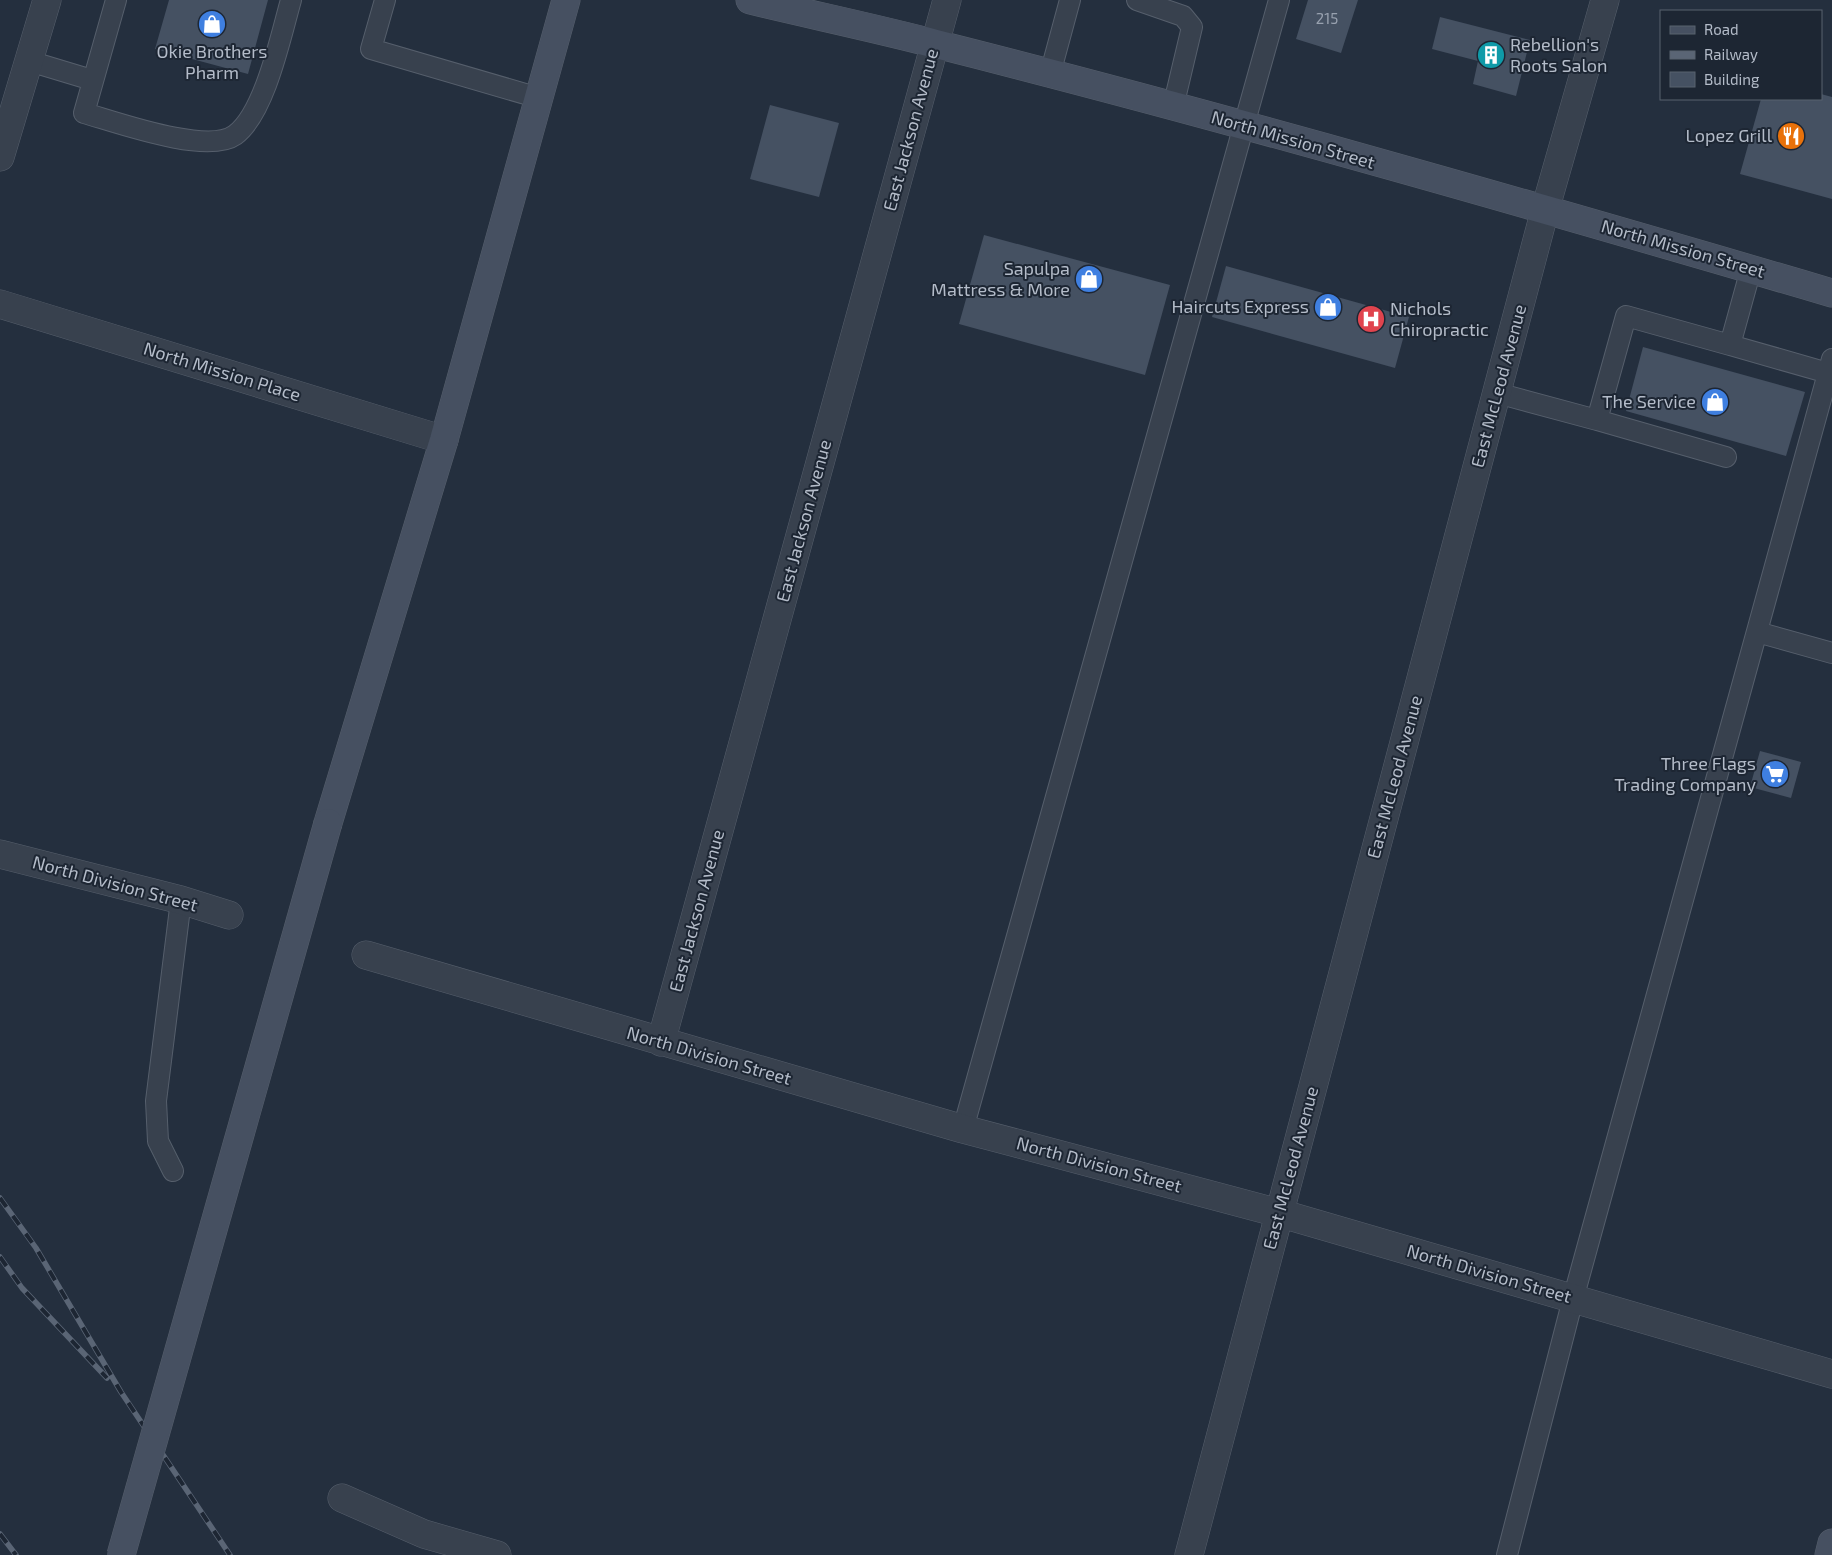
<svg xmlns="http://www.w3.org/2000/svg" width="1832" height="1555" viewBox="0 0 1832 1555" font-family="'Exo 2',sans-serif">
<rect width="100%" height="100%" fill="#242f3e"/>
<path fill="#455162" d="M 169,0 L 268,0 L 248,74 L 155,49 Z
M 1308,0 L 1358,0 L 1341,53 L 1296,39 Z
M 1440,17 L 1530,40 L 1516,96 L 1473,84 L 1478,61 L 1432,49 Z
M 1821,94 L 1832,97 L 1832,199 L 1740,174 L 1761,99 L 1821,99 Z
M 770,105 L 839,123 L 819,197 L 750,179 Z
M 984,235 L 1170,285 L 1145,375 L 959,324 Z
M 1226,266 L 1409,317 L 1395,368 L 1212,317 Z
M 1643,347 L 1805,392 L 1786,456 L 1626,411 Z
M 1760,751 L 1801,762 L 1791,798 L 1750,787 Z"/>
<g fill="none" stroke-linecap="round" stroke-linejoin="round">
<defs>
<path id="lane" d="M 116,0 L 84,113 C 116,122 207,155 235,135 C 265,113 281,35 291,0
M 385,0 L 371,49 L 539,98
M 1137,0 L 1183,16 L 1192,27 L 1173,107
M 29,61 L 92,80
M 1050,74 L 1070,0
M 1730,345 L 1828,373
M 1497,393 L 1597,420 L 1626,316 L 1730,345 L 1751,269
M 1597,420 L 1726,457
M 1757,632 L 1832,653
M 963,1129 L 1279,0
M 173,1171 L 158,1141 L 156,1101 L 181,900
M 1507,1555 L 1573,1299 L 1832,359"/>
<path id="street" d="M 0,157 L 47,0
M 0,304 L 444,440
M 0,854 L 181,900 L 229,915
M 366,955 L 963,1129 L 1279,1213 L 1832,1374
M 661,1042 L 947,0
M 342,1498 L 424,1534 L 497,1555
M 1189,1555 L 1545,210 L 1605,0"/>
<path id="secondary" d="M 750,0 C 812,15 875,28 936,44 C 1237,120 1535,206 1832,293
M 328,823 L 444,440 L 566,0
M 1829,1555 L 1832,1543"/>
</defs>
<use href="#lane" stroke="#565f6c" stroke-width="22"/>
<use href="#street" stroke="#565f6c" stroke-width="29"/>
<use href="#secondary" stroke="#565f6c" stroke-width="29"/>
<use href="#lane" stroke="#38414e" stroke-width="20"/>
<use href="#street" stroke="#38414e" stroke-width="28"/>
<use href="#secondary" stroke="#465061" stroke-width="28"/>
<defs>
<path id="rail" d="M 0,1198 L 36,1248 L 121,1392 L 230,1555
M 0,1257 L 22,1288 L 107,1378
M 0,1534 L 16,1555"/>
</defs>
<use href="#rail" stroke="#5a6575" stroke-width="5.5"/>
<use href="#rail" stroke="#1d2633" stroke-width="4" stroke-dasharray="11" stroke-linecap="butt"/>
<defs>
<path id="secondary-bridge" d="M 121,1555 L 328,823"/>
</defs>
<use href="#secondary-bridge" stroke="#565f6c" stroke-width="29" stroke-linecap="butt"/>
<use href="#secondary-bridge" stroke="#465061" stroke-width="28"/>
</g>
<defs>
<symbol id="shop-disc" viewBox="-11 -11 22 22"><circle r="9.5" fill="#3f7fe0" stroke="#1d2633"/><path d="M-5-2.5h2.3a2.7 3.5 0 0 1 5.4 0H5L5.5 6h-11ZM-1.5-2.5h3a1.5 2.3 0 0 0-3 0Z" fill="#fff"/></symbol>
<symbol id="building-disc" viewBox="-11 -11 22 22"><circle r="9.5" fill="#0f9aa8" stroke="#1d2633"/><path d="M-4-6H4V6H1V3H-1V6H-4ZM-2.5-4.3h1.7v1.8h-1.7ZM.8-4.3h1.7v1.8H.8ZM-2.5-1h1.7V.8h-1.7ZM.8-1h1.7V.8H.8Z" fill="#fff"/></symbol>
<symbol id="restaurant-disc" viewBox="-11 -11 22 22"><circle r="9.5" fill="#e8710a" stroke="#1d2633"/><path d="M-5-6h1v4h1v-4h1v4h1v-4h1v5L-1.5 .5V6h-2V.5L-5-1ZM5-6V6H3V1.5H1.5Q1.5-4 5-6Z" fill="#fff"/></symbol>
<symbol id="hospital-disc" viewBox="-11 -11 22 22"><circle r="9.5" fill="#e0444e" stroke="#1d2633"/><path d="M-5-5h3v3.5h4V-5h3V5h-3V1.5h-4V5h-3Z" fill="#fff"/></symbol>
<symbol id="supermarket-disc" viewBox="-11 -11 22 22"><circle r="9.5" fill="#3f7fe0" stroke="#1d2633"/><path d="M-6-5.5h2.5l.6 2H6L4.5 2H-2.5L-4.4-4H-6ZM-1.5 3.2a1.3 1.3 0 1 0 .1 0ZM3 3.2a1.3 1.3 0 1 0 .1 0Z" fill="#fff"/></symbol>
</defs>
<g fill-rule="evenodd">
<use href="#shop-disc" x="196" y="8" width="32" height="32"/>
<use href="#building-disc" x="1475" y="39" width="32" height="32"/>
<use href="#restaurant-disc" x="1775" y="120" width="32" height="32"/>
<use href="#shop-disc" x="1073" y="263" width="32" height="32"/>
<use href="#shop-disc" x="1312" y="291" width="32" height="32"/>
<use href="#hospital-disc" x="1355" y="303" width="32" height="32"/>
<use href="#shop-disc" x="1699" y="386" width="32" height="32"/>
<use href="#supermarket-disc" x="1759" y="758" width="32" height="32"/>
</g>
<g text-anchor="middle" stroke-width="4" stroke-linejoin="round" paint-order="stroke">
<g font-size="15" fill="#98a1af">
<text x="1327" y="24">215</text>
</g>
<g font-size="18" fill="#b4bcc9" stroke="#1d2633" text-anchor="end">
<text x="1510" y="51" text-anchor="start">Rebellion's<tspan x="1510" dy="21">Roots Salon</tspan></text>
<text x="212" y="58" text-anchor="middle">Okie Brothers<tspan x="212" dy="21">Pharm</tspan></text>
<text x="1772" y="142">Lopez Grill</text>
<text x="1070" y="275">Sapulpa<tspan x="1070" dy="21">Mattress &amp; More</tspan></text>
<text x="1309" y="313">Haircuts Express</text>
<text x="1390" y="315" text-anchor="start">Nichols<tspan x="1390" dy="21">Chiropractic</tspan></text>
<text x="1696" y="408">The Service</text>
<text x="1756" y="770">Three Flags<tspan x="1756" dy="21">Trading Company</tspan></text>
</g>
<g font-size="18" fill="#b4bcc9" stroke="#1d2633">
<text transform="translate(911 130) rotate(-75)" y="6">East Jackson Avenue</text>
<text transform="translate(1293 140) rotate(16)" y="6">North Mission Street</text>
<text transform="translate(1683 249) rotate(16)" y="6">North Mission Street</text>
<text transform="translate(222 372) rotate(17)" y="6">North Mission Place</text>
<text transform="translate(1499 386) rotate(-75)" y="6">East McLeod Avenue</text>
<text transform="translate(804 521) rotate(-75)" y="6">East Jackson Avenue</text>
<text transform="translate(1395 777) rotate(-75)" y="6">East McLeod Avenue</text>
<text transform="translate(115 884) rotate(15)" y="6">North Division Street</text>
<text transform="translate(697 911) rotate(-75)" y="6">East Jackson Avenue</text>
<text transform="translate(709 1056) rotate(16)" y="6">North Division Street</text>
<text transform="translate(1099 1165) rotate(15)" y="6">North Division Street</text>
<text transform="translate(1291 1168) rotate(-75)" y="6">East McLeod Avenue</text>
<text transform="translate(1489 1274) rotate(16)" y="6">North Division Street</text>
</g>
</g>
<rect x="1660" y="10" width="162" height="90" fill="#1d2633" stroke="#59626f"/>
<rect x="1670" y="26" width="25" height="8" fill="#465061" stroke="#59626f"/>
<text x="1704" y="35" font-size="15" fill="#b4bcc9">Road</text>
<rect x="1670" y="51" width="25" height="8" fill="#5a6575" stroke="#59626f"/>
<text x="1704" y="60" font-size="15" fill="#b4bcc9">Railway</text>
<rect x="1670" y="72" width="25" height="15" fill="#455162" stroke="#59626f"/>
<text x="1704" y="85" font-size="15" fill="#b4bcc9">Building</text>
</svg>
